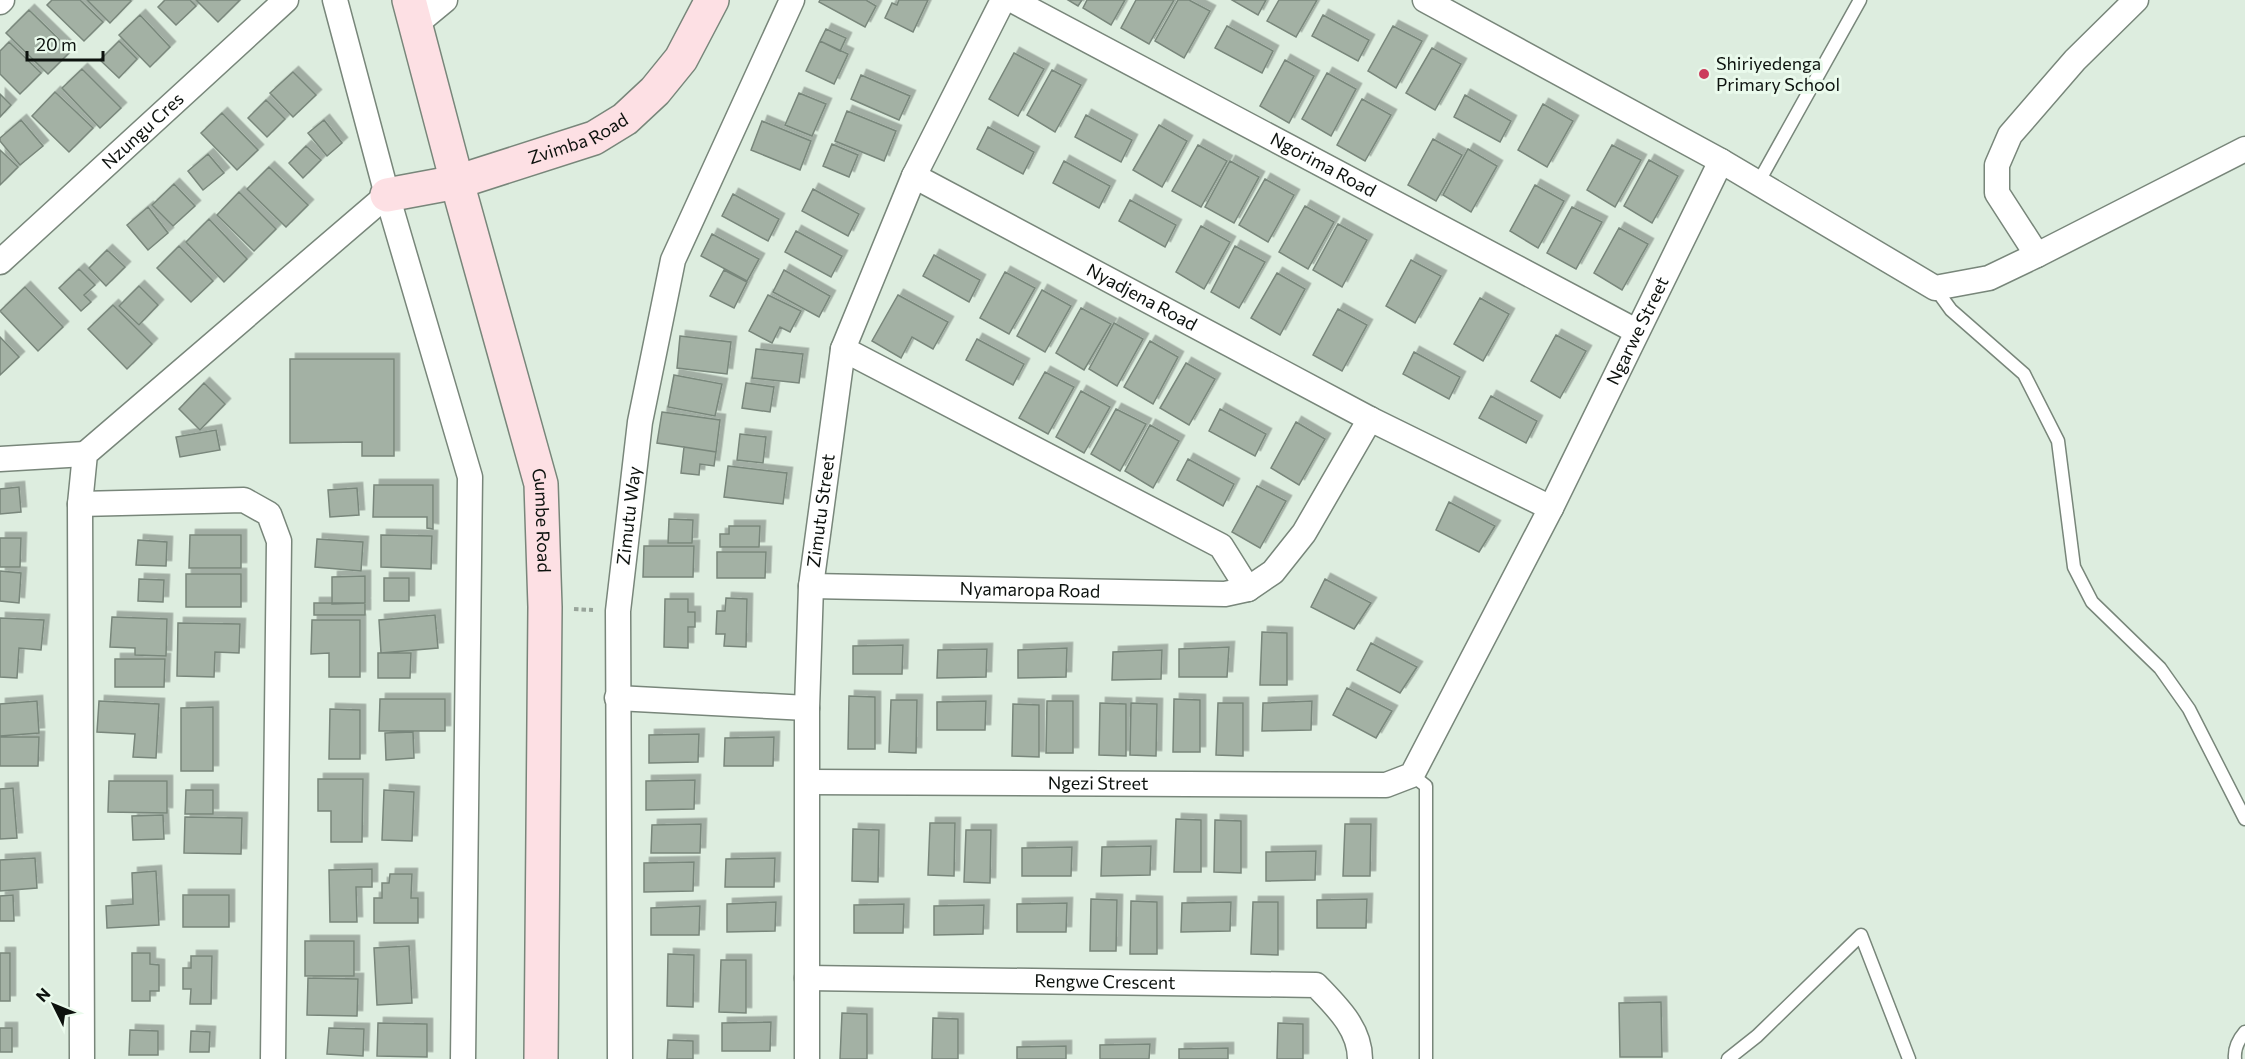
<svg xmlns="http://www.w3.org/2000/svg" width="2245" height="1059" viewBox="0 0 2245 1059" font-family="Commissioner,sans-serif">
<defs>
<filter id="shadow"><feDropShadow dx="5.5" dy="-5.5" stdDeviation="0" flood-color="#0004"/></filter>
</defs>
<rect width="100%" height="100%" fill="#ddeddf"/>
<path fill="#a3b1a4" stroke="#79877b" stroke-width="1.5" filter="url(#shadow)" d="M 52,0 L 80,0 L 103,22 L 84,41 L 47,5 Z
M 87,0 L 130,0 L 131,1 L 110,23 Z
M 165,0 L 190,0 L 196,6 L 176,25 L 158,7 Z
M 196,0 L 240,0 L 218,22 Z
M 820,0 L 866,0 L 876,6 L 865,27 L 819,2 Z
M 899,0 L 928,0 L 913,32 L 885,18 L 892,3 L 897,5 Z
M 1068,0 L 1082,0 L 1078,6 Z
M 1087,0 L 1125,0 L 1111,25 L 1083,8 Z
M 1136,0 L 1174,0 L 1149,44 L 1121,28 Z
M 1178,0 L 1189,0 L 1210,11 L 1184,58 L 1155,41 Z
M 1232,0 L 1266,0 L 1258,15 Z
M 1279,0 L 1317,0 L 1296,37 L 1267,21 Z
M 29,10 L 71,51 L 48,74 L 6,33 Z
M 140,15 L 170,47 L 150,67 L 119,35 Z
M 1323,15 L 1369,40 L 1358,61 L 1312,36 Z
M 1227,26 L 1273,51 L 1262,73 L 1215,48 Z
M 1393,26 L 1422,41 L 1396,88 L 1368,71 Z
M 826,29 L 846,38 L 840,51 L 820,41 Z
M 119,41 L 137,59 L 119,78 L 100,60 Z
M 820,41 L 848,54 L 834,84 L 806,71 Z
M 9,42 L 41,73 L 20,94 L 0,74 L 0,51 Z
M 1432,48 L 1461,64 L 1435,110 L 1406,93 Z
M 1014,53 L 1044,69 L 1018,116 L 989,99 Z
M 1285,60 L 1314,76 L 1289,123 L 1260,106 Z
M 82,69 L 121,108 L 100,128 L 62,88 Z
M 1052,70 L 1081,85 L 1055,132 L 1027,115 Z
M 293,72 L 316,95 L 293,117 L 270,93 Z
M 1327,73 L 1356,89 L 1331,136 L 1302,119 Z
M 861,75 L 910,96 L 899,120 L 851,99 Z
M 55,92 L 93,128 L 69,152 L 32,116 Z
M 799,93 L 826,104 L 812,136 L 785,125 Z
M 0,94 L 11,105 L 0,117 Z
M 1465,95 L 1511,121 L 1500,142 L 1454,117 Z
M 1362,99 L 1391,115 L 1365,161 L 1337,145 Z
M 266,100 L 285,119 L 267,137 L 248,118 Z
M 1543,104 L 1573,121 L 1547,167 L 1518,150 Z
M 847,111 L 896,131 L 884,161 L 835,141 Z
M 222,113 L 258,150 L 237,170 L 201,133 Z
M 1086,115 L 1132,140 L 1121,162 L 1075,137 Z
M 21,120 L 43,146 L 20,165 L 0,141 L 0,138 Z
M 324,120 L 342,143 L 327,156 L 308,133 Z
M 762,121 L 811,141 L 800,170 L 751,150 Z
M 1159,125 L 1187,141 L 1162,187 L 1133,170 Z
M 988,127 L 1034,152 L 1023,174 L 977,149 Z
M 1433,139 L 1462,155 L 1436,201 L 1408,185 Z
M 832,144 L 858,155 L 849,177 L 823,166 Z
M 1198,145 L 1227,161 L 1201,207 L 1172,191 Z
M 1612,145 L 1641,160 L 1615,207 L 1587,190 Z
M 306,146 L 321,160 L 303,178 L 289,163 Z
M 1468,149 L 1497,166 L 1471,212 L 1443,195 Z
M 0,150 L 18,167 L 0,185 Z
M 208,154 L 224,173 L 203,190 L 188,171 Z
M 1649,160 L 1678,176 L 1652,223 L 1624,206 Z
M 1064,161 L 1110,186 L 1099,208 L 1053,183 Z
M 1230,161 L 1259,177 L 1234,223 L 1205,207 Z
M 269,167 L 308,205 L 286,227 L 247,189 Z
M 1265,179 L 1294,195 L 1268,242 L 1239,225 Z
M 174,184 L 195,206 L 173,226 L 152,205 Z
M 1535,185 L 1564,201 L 1538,248 L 1510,231 Z
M 813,189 L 859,214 L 848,236 L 802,211 Z
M 239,192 L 276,229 L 254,251 L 217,215 Z
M 733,194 L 779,219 L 768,241 L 722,216 Z
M 1130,200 L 1176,225 L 1165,247 L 1119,221 Z
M 1305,206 L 1334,222 L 1308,269 L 1279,252 Z
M 148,207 L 168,233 L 148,250 L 127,225 Z
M 1572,207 L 1602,222 L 1576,269 L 1547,253 Z
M 209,219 L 247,259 L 224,282 L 186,242 Z
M 1338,224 L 1367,240 L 1342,287 L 1313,270 Z
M 1201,226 L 1230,242 L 1204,289 L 1176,272 Z
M 1619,228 L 1648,244 L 1622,290 L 1594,273 Z
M 796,231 L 842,256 L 831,277 L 785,252 Z
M 712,234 L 759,259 L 747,281 L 701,256 Z
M 179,246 L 213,281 L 191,302 L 157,268 Z
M 1235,246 L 1265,262 L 1239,308 L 1211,292 Z
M 107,250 L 125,267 L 106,286 L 89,268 Z
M 934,255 L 980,280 L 969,302 L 923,276 Z
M 1411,260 L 1441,276 L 1415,323 L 1386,306 Z
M 79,269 L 95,285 L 84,295 L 91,302 L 81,311 L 59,288 Z
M 724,270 L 747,282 L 734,308 L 710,296 Z
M 784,270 L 830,296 L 819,317 L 773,292 Z
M 1005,272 L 1035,288 L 1009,334 L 980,318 Z
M 1277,273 L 1305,289 L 1280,335 L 1251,318 Z
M 139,286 L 158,305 L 139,325 L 119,306 Z
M 25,287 L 63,327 L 38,351 L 0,311 Z
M 1042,290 L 1071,306 L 1045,352 L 1017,336 Z
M 768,295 L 801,311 L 790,332 L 780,327 L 772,343 L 749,331 Z
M 898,295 L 948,322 L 933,349 L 912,337 L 901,358 L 872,341 Z
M 1480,298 L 1509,314 L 1483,361 L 1454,344 Z
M 113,305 L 152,344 L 127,369 L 88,329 Z
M 1081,308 L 1111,324 L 1084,370 L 1056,353 Z
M 1338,309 L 1367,325 L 1342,371 L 1313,355 Z
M 1114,323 L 1143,339 L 1117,386 L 1089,369 Z
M 1556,335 L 1586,351 L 1560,398 L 1531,381 Z
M 680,336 L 731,342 L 727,374 L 677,368 Z
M 0,337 L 19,357 L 0,375 Z
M 977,339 L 1024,364 L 1013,385 L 966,360 Z
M 1150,341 L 1178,357 L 1153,404 L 1124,387 Z
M 756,349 L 803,354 L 799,383 L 752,378 Z
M 1414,352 L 1460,377 L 1449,399 L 1403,374 Z
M 290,359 L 394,359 L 394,456 L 362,456 L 362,442 L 290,443 Z
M 1186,363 L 1215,379 L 1189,425 L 1160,408 Z
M 1045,372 L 1074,387 L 1048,434 L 1019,418 Z
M 674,375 L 722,384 L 715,416 L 668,407 Z
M 204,383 L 225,404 L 200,430 L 179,409 Z
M 746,383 L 774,387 L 770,412 L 742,408 Z
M 1081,391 L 1110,407 L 1084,453 L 1056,437 Z
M 1491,396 L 1537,421 L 1526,443 L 1479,418 Z
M 1116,409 L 1146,424 L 1120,471 L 1091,454 Z
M 1220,409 L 1266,434 L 1255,456 L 1209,431 Z
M 662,412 L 720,420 L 716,452 L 657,443 Z
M 1296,422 L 1325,439 L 1299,485 L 1271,468 Z
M 1150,425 L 1179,441 L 1153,488 L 1125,471 Z
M 216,430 L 220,450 L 180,457 L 176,437 Z
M 740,434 L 766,437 L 763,463 L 737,460 Z
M 684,447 L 716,452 L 714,466 L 700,464 L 699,475 L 681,473 Z
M 1188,459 L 1234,484 L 1223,506 L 1177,480 Z
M 728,466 L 787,473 L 783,504 L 724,497 Z
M 374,485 L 433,485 L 433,529 L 427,528 L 427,517 L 373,517 Z
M 1257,486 L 1286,501 L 1260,548 L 1232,532 Z
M 19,487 L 21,512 L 0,514 L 0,489 Z
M 357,488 L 359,515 L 330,517 L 328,490 Z
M 1449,502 L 1495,526 L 1479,552 L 1436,530 Z
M 669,519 L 693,520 L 692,543 L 668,543 Z
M 729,526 L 760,526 L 759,547 L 720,547 L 720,534 L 729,534 Z
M 190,535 L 241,535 L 241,568 L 189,568 Z
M 381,535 L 432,536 L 431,569 L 381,567 Z
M 0,538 L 21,538 L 20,567 L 0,567 Z
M 317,539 L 363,542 L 361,571 L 315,567 Z
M 138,540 L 167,542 L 166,566 L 136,565 Z
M 644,546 L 694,546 L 693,577 L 643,577 Z
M 717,552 L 766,552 L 765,578 L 717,578 Z
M 0,571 L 21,573 L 19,603 L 0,601 Z
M 186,574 L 241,574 L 241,607 L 186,607 Z
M 365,576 L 365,603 L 332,604 L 332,577 Z
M 384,578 L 409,578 L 409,601 L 384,601 Z
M 139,579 L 164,580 L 163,602 L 138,601 Z
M 1325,579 L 1371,603 L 1354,629 L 1311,607 Z
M 726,598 L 747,599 L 746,647 L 724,646 L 725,634 L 716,634 L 717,611 L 725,611 Z
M 665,599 L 688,599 L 688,612 L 695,612 L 695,627 L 688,627 L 688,648 L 664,647 Z
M 314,603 L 365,603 L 365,615 L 314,615 Z
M 435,615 L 438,648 L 381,653 L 379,620 Z
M 112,617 L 167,619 L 166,656 L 135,655 L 135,648 L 110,647 Z
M 0,618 L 44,620 L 41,650 L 19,648 L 17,678 L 0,677 Z
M 312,620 L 360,620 L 360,677 L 329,677 L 329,653 L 311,654 Z
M 178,623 L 240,624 L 239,653 L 215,652 L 214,677 L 177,676 Z
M 1262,632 L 1287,633 L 1287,685 L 1260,685 Z
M 1371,643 L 1417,667 L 1400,693 L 1357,670 Z
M 903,645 L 902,674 L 853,674 L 853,646 Z
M 1229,647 L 1227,677 L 1179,677 L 1179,649 Z
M 1067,648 L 1066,677 L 1018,678 L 1018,650 Z
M 987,649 L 986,677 L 937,678 L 938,650 Z
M 1162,650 L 1161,679 L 1112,680 L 1113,652 Z
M 378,653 L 411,653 L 410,678 L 378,678 Z
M 115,659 L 165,659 L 164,687 L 115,687 Z
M 1347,688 L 1392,711 L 1376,738 L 1333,715 Z
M 849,696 L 875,697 L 875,749 L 848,749 Z
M 380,699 L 445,699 L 445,731 L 379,731 Z
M 1174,699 L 1200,700 L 1200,752 L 1173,752 Z
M 891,700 L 917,700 L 916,753 L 889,752 Z
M 37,701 L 39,733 L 0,736 L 0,704 Z
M 99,701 L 159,704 L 156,758 L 133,757 L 135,734 L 97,732 Z
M 986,701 L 985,730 L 937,730 L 937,702 Z
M 1047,701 L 1073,701 L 1073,753 L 1046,753 Z
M 1312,701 L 1311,730 L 1262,731 L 1263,703 Z
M 1100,703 L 1126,704 L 1126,756 L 1099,755 Z
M 1131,703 L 1157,704 L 1156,756 L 1130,755 Z
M 1218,703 L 1243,703 L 1243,756 L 1216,755 Z
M 1013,704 L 1039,705 L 1039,757 L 1012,756 Z
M 213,707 L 213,771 L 181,771 L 181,708 Z
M 330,709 L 360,710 L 360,759 L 329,759 Z
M 413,732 L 414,758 L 386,760 L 385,733 Z
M 699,734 L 698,762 L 649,763 L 649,735 Z
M 0,737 L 39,737 L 38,766 L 0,766 Z
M 774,737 L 773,766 L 724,766 L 725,738 Z
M 318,779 L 363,779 L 362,842 L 331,842 L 331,811 L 318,811 Z
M 695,780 L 694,809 L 646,810 L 646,781 Z
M 109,781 L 167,781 L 167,813 L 108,812 Z
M 13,788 L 17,838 L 0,839 L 0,789 Z
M 186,790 L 213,790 L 213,814 L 185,814 Z
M 384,790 L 414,792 L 412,841 L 382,840 Z
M 163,815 L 164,839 L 133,840 L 132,816 Z
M 185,817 L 242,818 L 241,854 L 184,853 Z
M 1176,819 L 1201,820 L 1201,872 L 1174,872 Z
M 1215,820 L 1241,821 L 1241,873 L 1214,872 Z
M 930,823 L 955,823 L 954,876 L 928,875 Z
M 701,824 L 700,853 L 651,853 L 652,825 Z
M 1345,824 L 1371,824 L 1370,876 L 1343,876 Z
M 853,829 L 879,830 L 878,882 L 852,881 Z
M 966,830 L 991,830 L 990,883 L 964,882 Z
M 1151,846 L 1150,875 L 1101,876 L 1102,847 Z
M 1072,847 L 1071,876 L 1022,876 L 1022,848 Z
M 1316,851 L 1315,880 L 1266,881 L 1266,852 Z
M 35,858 L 37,888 L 0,891 L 0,860 Z
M 775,858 L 774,887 L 725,887 L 726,859 Z
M 694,862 L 693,891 L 644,892 L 644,863 Z
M 372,869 L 372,887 L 356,887 L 357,922 L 330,922 L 329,870 Z
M 156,871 L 159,925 L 107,928 L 106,906 L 133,904 L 132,873 Z
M 390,874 L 412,874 L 411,898 L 418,898 L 418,923 L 374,923 L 374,898 L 382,898 L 382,883 L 389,883 Z
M 13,895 L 14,921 L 0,921 L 0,896 Z
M 183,895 L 229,895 L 229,927 L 183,927 Z
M 1091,899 L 1117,900 L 1116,951 L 1090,951 Z
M 1367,899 L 1366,928 L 1317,928 L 1317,900 Z
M 1131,901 L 1157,902 L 1157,954 L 1130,954 Z
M 776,902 L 775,931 L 727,932 L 727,904 Z
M 1231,902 L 1230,931 L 1181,932 L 1182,903 Z
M 1253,902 L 1278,902 L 1278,955 L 1251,954 Z
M 1067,903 L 1066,932 L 1017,932 L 1017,904 Z
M 904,904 L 903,933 L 854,933 L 854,905 Z
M 984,905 L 983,934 L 934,935 L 934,906 Z
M 700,906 L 699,935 L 651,935 L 651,908 Z
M 305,941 L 354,941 L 354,976 L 305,976 Z
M 409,946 L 412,1003 L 377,1005 L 374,948 Z
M 0,953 L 10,953 L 10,1001 L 0,1001 Z
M 132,953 L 150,953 L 150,964 L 159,965 L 159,991 L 150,991 L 150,1001 L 132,1001 Z
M 668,954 L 694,955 L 693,1007 L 667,1006 Z
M 191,956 L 212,956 L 211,1004 L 190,1004 L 191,989 L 183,989 L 183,968 L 191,968 Z
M 721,960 L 746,960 L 746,1013 L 719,1012 Z
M 308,978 L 358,979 L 357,1016 L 307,1015 Z
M 1661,1002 L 1662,1057 L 1620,1057 L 1619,1003 Z
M 842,1013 L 867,1014 L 867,1059 L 840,1059 Z
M 933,1018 L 958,1019 L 958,1059 L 932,1059 Z
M 771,1022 L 770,1051 L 722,1051 L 722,1023 Z
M 378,1023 L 427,1024 L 427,1057 L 377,1056 Z
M 1278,1023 L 1303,1024 L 1303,1059 L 1277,1059 Z
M 0,1028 L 12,1028 L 12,1052 L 0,1052 Z
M 329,1028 L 364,1029 L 363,1056 L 327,1054 Z
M 130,1030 L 158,1031 L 158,1055 L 129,1055 Z
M 191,1031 L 210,1032 L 209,1052 L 190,1052 Z
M 668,1040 L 693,1041 L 693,1059 L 667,1059 Z
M 1150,1044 L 1149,1059 L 1100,1059 L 1100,1045 Z
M 1066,1046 L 1066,1059 L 1017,1059 L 1017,1047 Z
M 1228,1048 L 1228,1059 L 1179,1059 L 1179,1049 Z"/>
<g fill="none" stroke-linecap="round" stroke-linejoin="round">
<defs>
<path id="lane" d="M 1758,183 L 1860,0
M 1935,288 L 1951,310 L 2024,374 L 2058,441 L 2074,567 L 2092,602 L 2160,668 L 2189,709 L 2245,819
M 1412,775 L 1426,786 L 1426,1059
M 1728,1059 L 1757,1036 L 1861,935 L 1909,1059
M 2235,1059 C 2234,1049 2239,1039 2245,1032"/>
<g id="street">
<path d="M 335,0 L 387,195 L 470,477 L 463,1059"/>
<path id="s1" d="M 1012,0 L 1636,331"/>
<path d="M 1425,0 L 1721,161 L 1935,288 L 1989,278 L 2037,255 L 2245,149"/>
<path d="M 0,2 L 2,0"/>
<path d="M 416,24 L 445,0"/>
<path id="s2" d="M 914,176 L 1370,419 L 1551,508"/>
<path d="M 2037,255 L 1997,193 L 1997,165 L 2010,135 L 2075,60 L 2136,0"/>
<path id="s3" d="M 0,262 L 286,0"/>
<path d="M 843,349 L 1221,546 L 1248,589"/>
<path d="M 0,459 L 85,454"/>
<path d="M 80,504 L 244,500 L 269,514 L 279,541 L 273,1059"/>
<path id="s4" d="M 811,586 L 1225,594 L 1248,589 L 1273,572 L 1304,533 L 1370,419"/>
<path d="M 617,698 L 807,708"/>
<path id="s5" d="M 808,782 L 1386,785 L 1412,775 L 1551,508 L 1721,161"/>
<path id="s6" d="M 807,978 L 1316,985 C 1336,1006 1360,1028 1360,1059"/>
<path d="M 82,1059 L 80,504 L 85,454 L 387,195"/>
<path id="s7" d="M 620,1059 L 618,611 L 640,422 L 673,260 L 792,0"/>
<path id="s8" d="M 807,1059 L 807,708 L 811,586 L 843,349 L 914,176 L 1003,0"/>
</g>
<g id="secondary">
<path id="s9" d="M 409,0 L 457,182 L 541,484 L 545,607 L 541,1059"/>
<path id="s10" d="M 387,195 L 457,182 L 594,138 L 625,119 L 655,91 L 681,59 L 712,0"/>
</g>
</defs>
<use href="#lane" stroke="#78867a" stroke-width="15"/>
<use href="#street" stroke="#78867a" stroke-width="27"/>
<use href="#secondary" stroke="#78867a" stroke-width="36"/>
<path stroke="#98a49a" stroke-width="4" stroke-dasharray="4.5 3" stroke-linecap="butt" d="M 574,609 L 593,610"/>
<use href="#lane" stroke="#fff" stroke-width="12"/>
<use href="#street" stroke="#fff" stroke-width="24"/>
<use href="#secondary" stroke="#fde0e4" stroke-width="33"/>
</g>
<circle fill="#cc3c5c" stroke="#eafaec" stroke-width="2" cx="1704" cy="74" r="6"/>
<g text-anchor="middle" stroke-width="6" stroke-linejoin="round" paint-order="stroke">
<g font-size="18" fill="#0d120e" stroke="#eafaec" text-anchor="start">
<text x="1716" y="70">Shiriyedenga<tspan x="1716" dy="21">Primary School</tspan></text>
</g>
<g font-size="18" fill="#0d120e" stroke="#eafaec">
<text dy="6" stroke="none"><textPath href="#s3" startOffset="194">Nzungu Cres</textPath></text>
<text dy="6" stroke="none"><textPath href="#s10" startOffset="200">Zvimba Road</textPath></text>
<text dy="6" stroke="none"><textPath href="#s1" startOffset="352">Ngorima Road</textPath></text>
<text dy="6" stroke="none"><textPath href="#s2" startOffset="258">Nyadjena Road</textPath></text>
<text dy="6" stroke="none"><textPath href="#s5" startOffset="1104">Ngarwe Street</textPath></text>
<text dy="6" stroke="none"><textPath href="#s8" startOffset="549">Zimutu Street</textPath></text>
<text dy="6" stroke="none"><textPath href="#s7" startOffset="544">Zimutu Way</textPath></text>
<text dy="6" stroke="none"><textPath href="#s9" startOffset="538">Gumbe Road</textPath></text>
<text dy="6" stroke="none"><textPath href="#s4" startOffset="219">Nyamaropa Road</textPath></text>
<text dy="6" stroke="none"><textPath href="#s5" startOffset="290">Ngezi Street</textPath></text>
<text dy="6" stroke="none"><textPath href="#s6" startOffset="298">Rengwe Crescent</textPath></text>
</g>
</g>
<g transform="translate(54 1005) rotate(313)" stroke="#eafaec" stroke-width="4.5" paint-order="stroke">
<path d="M0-4.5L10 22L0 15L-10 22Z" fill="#0d120e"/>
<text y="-9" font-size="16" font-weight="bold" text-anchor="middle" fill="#0d120e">N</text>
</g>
<path d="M27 51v9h76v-9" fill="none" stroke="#0d120e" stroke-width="3"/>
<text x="36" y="51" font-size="18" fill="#0d120e" stroke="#eafaec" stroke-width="4.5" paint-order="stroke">20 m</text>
</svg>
